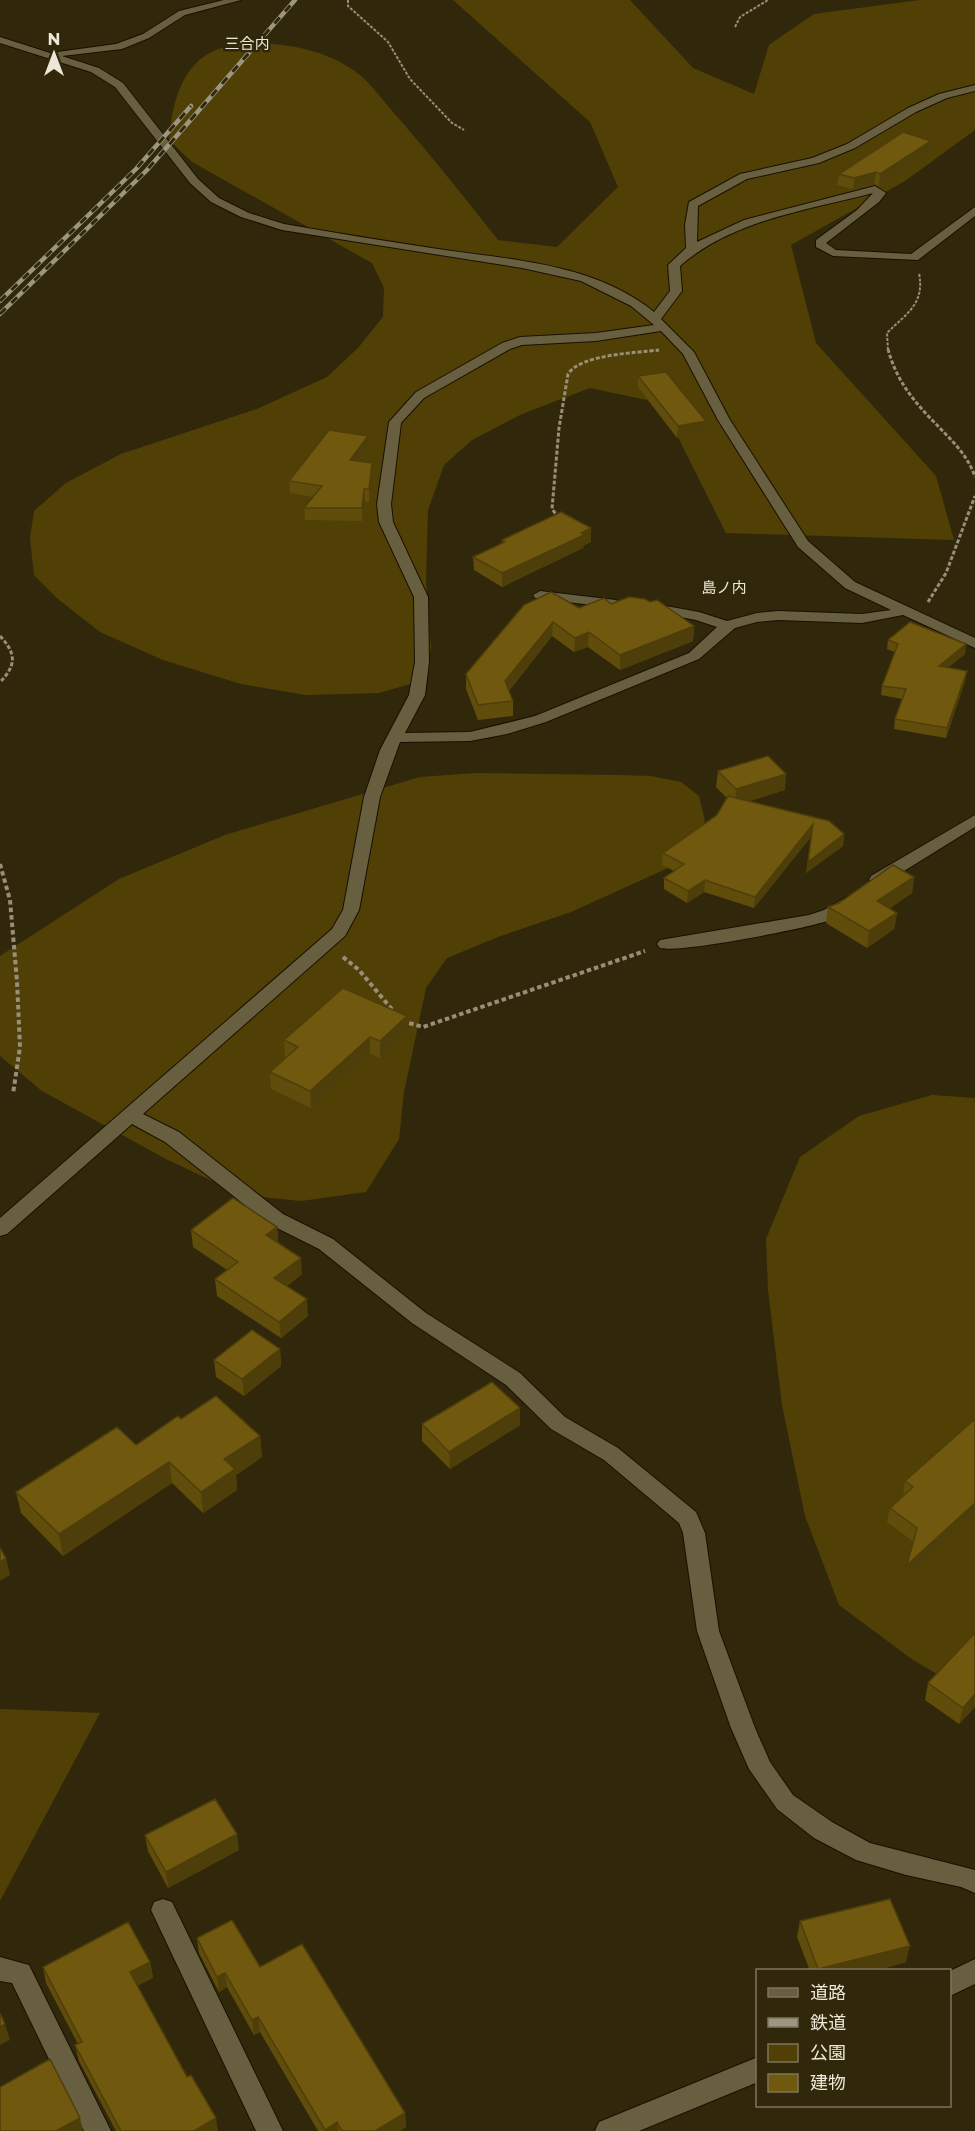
<svg xmlns="http://www.w3.org/2000/svg" width="975" height="2131" viewBox="0 0 975 2131" font-family="Montserrat,'Noto Sans JP',sans-serif">
<rect width="100%" height="100%" fill="#31280b"/>
<path fill="#514006" d="M 453,0 L 630,0 L 693,68 L 754,94 L 769,45 L 814,14 L 920,0 L 975,0 L 975,130 L 905,181 L 791,245 L 816,343 L 936,476 L 954,540 L 726,533 L 661,403 L 590,388 L 522,414 L 472,440 L 444,465 L 428,510 L 426,580 L 431,648 L 424,680 L 379,693 L 306,695 L 241,684 L 163,660 L 100,632 L 58,599 L 34,575 L 30,538 L 34,511 L 66,483 L 121,454 L 257,409 L 327,377 L 358,348 L 383,317 L 384,288 L 372,263 L 192,162 L 169,140 C 172,102 183,56 226,47 C 269,38 326,47 360,75 C 373,86 383,101 394,113 C 430,154 464,197 498,240 L 557,247 L 618,187 L 590,122 Z
M 476,773 L 617,775 L 651,776 L 681,782 L 699,796 L 705,821 L 679,863 L 571,912 L 498,937 L 447,958 L 426,988 L 404,1092 L 399,1139 L 366,1192 L 301,1201 L 242,1195 L 166,1159 L 42,1091 L 0,1056 L 0,956 L 119,879 L 225,835 L 420,777 Z
M 932,1095 L 975,1098 L 975,1696 L 913,1660 L 839,1605 L 805,1516 L 782,1405 L 768,1290 L 766,1239 L 800,1157 L 859,1116 Z
M 0,1709 L 100,1713 L 0,1901 Z"/>
<g fill="none" stroke-linecap="round" stroke-linejoin="round">
<defs>
<path id="minor" d="M 224,0 L 241,0 L 185,15 L 149,38 L 122,49 L 62,56 L 99,68 L 123,83 L 198,179 L 219,198 L 249,213 L 284,224 C 335,233 386,241 438,249 C 511,260 594,263 654,312 L 670,291 L 668,265 L 686,248 L 685,225 L 689,202 L 740,174 L 812,158 L 847,144 L 908,108 L 939,94 L 975,85 L 975,91 L 947,98 L 916,112 L 855,148 L 819,163 L 747,179 L 698,206 L 697,242 L 744,220 L 875,186 L 886,193 L 879,202 L 826,243 L 836,250 L 911,254 L 975,207 L 975,216 L 918,260 L 833,256 L 816,247 L 816,240 L 857,210 L 873,193 C 808,210 732,220 680,266 L 682,291 L 661,319 L 694,352 L 730,420 L 808,541 L 855,582 L 975,638 L 975,648 L 903,615 L 862,623 L 778,620 L 757,622 L 735,628 L 699,659 L 546,722 L 507,734 L 470,741 L 400,742 L 380,797 L 359,910 L 345,936 L 143,1114 L 179,1132 L 283,1214 L 333,1239 L 426,1313 L 520,1373 L 565,1417 L 618,1448 L 696,1512 L 705,1533 L 719,1631 L 755,1728 L 770,1762 L 793,1795 L 832,1822 L 870,1843 L 975,1870 L 975,1893 L 961,1887 L 906,1875 L 856,1860 L 814,1838 L 777,1809 L 749,1769 L 731,1728 L 697,1631 L 683,1533 L 679,1523 L 604,1460 L 551,1429 L 506,1385 L 412,1323 L 319,1249 L 269,1224 L 165,1142 L 132,1124 L 7,1234 L 0,1236 L 0,1218 L 332,929 L 343,910 L 364,797 L 380,750 L 409,695 L 415,662 L 414,597 L 379,522 L 377,504 L 389,422 L 416,392 L 502,343 L 520,337 L 596,333 L 654,325 L 631,306 L 581,281 L 522,268 L 282,230 L 241,217 L 211,202 L 190,183 L 115,87 L 91,72 L 0,43 L 0,37 L 50,53 L 116,44 L 143,34 L 179,11 ZM 661,331 L 683,354 L 718,420 L 798,547 L 845,588 L 891,610 L 862,614 L 778,611 L 757,613 L 727,621 L 699,612 L 649,603 L 644,604 L 642,607 L 644,610 L 696,620 L 717,627 L 689,653 L 535,716 L 470,732 L 405,733 L 425,695 L 429,662 L 428,597 L 393,522 L 391,504 L 401,423 L 424,398 L 510,349 L 522,345 L 596,341 Z
M 540,591 L 616,600 L 623,604 L 616,608 L 535,598 L 533,595 Z
M 975,815 L 975,827 L 883,884 L 877,885 L 869,880 L 871,876 Z
M 847,897 L 853,898 L 855,902 C 851,909 841,915 833,919 C 811,928 680,953 660,948 L 657,944 L 660,940 L 666,939 L 809,915 L 824,910 Z
M 163,1899 L 172,1902 L 283,2131 L 256,2131 L 151,1910 L 154,1902 Z
M 0,1957 L 29,1965 L 111,2131 L 84,2131 L 12,1983 L 0,1981 Z
M 975,1959 L 975,1984 L 950,1996 L 950,1971 Z
M 758,2057 L 758,2082 L 639,2131 L 595,2131 L 599,2122 Z"/>
</defs>
<use href="#minor" stroke="#191000" stroke-width="2"/>
<path stroke="#978f79" stroke-width="2" stroke-dasharray="3 1.5" stroke-linecap="butt" d="M 348,0 L 348,6 L 388,42 L 410,79 L 452,123 L 464,130
M 735,27 L 740,17 L 768,0
M 656,350 L 659,350
M 888,350 L 887,333 C 907,313 925,304 919,273"/>
<path stroke="#978f79" stroke-width="3" stroke-dasharray="4 2" stroke-linecap="butt" d="M 888,349 C 896,380 914,402 936,424 C 951,440 968,455 975,477
M 559,518 L 552,509 L 559,428 L 568,374 C 581,354 636,353 659,350
M 928,602 L 946,573 L 975,496
M 0,636 C 16,653 17,665 0,682"/>
<path stroke="#978f79" stroke-width="4" stroke-dasharray="4.5 3" stroke-linecap="butt" d="M 0,864 L 10,900 L 17,981 L 20,1047 L 13,1094
M 343,957 L 359,970 L 395,1013
M 402,1021 L 423,1027 L 645,951"/>
<use href="#minor" fill="#685e40" fill-rule="evenodd"/>
<defs>
<path id="rail" d="M 0,301 L 136,169 L 191,106
M 0,314 L 147,170 L 295,0"/>
</defs>
<use href="#rail" stroke="#9c957f" stroke-width="4.5"/>
<use href="#rail" stroke="#31280b" stroke-width="3" stroke-dasharray="8" stroke-linecap="butt"/>
</g>
<path fill="#604d0c" d="M 929,152 L 879,186 L 874,184 L 853,189 L 837,185 L 839,174 Z
M 638,376 L 706,421 L 705,433 L 677,438 L 638,387 Z
M 368,449 L 359,461 L 372,463 L 373,476 L 369,502 L 365,502 L 362,521 L 305,520 L 304,508 L 313,497 L 290,493 L 289,481 Z
M 591,528 L 591,542 L 584,545 L 583,548 L 502,587 L 474,570 L 473,557 L 502,543 L 502,540 Z
M 650,602 L 694,626 L 693,641 L 620,670 L 588,647 L 574,652 L 552,636 L 509,691 L 513,701 L 513,716 L 478,720 L 466,689 L 466,674 L 524,605 L 579,608 L 611,604 Z
M 888,640 L 965,654 L 947,668 L 967,671 L 965,681 L 946,738 L 894,729 L 895,719 L 902,699 L 881,695 L 882,686 L 895,652 L 887,649 Z
M 718,771 L 785,790 L 749,801 L 844,834 L 843,846 L 806,873 L 811,836 L 754,908 L 704,892 L 687,903 L 664,889 L 664,878 L 674,871 L 662,865 L 663,853 L 717,815 L 727,798 L 716,787 Z
M 914,877 L 912,893 L 890,908 L 897,913 L 894,929 L 867,948 L 826,923 L 828,907 Z
M 407,1016 L 407,1033 L 380,1058 L 370,1053 L 311,1108 L 271,1089 L 270,1072 L 286,1057 L 285,1057 L 284,1040 Z
M 277,1227 L 278,1243 L 302,1274 L 287,1286 L 308,1316 L 281,1338 L 217,1296 L 215,1279 L 227,1270 L 193,1247 L 191,1230 Z
M 280,1349 L 281,1366 L 244,1396 L 216,1377 L 214,1360 Z
M 181,1419 L 260,1436 L 262,1457 L 236,1475 L 237,1490 L 203,1513 L 172,1483 L 63,1556 L 21,1513 L 16,1492 L 136,1445 Z
M 975,1419 L 975,1515 L 905,1580 L 907,1565 L 914,1542 L 887,1522 L 890,1508 L 903,1496 L 905,1481 Z
M 422,1424 L 520,1425 L 450,1469 L 422,1441 Z
M 975,1633 L 975,1707 L 959,1724 L 925,1700 L 928,1683 Z
M 145,1835 L 239,1850 L 168,1888 L 148,1851 Z
M 800,1921 L 906,1962 L 874,1971 L 810,1971 L 797,1937 Z
M 197,1938 L 260,1967 L 405,2113 L 406,2127 L 400,2131 L 318,2131 L 260,2032 L 254,2035 L 227,1987 L 219,1992 L 199,1953 Z
M 150,1962 L 153,1978 L 137,1986 L 218,2131 L 116,2131 L 79,2061 L 75,2045 L 78,2044 L 46,1983 L 43,1967 Z"/>
<path fill="#4e3e0a" d="M 931,141 L 929,152 L 879,186 L 880,174 Z
M 876,172 L 874,184 L 853,189 L 854,178 Z
M 706,421 L 705,433 L 677,438 L 678,426 Z
M 368,436 L 368,449 L 350,472 L 350,460 Z
M 372,463 L 373,476 L 369,502 L 369,489 Z
M 364,489 L 365,502 L 362,521 L 362,508 Z
M 591,528 L 591,542 L 584,545 L 583,548 L 502,587 L 502,573 Z
M 553,622 L 552,636 L 505,696 L 505,681 Z
M 694,626 L 693,641 L 620,670 L 620,655 Z
M 589,632 L 588,647 L 574,652 L 575,638 Z
M 966,644 L 965,654 L 938,676 L 939,666 Z
M 967,671 L 965,681 L 946,738 L 947,728 Z
M 786,774 L 785,790 L 735,805 L 736,789 Z
M 813,824 L 812,836 L 754,908 L 755,897 Z
M 844,834 L 843,846 L 806,873 L 808,862 Z
M 914,877 L 912,893 L 875,918 L 877,901 Z
M 705,880 L 704,892 L 687,903 L 688,891 Z
M 897,913 L 894,929 L 867,948 L 869,931 Z
M 407,1016 L 407,1033 L 380,1058 L 380,1041 Z
M 370,1037 L 370,1053 L 311,1108 L 310,1091 Z
M 277,1227 L 278,1243 L 266,1235 Z
M 301,1258 L 302,1274 L 276,1295 L 274,1278 Z
M 307,1299 L 308,1316 L 281,1338 L 279,1322 Z
M 280,1349 L 281,1366 L 244,1396 L 242,1379 Z
M 520,1408 L 520,1425 L 450,1469 L 449,1452 Z
M 260,1436 L 262,1457 L 236,1475 L 237,1490 L 203,1513 L 201,1492 L 224,1459 Z
M 169,1462 L 172,1483 L 63,1556 L 59,1534 Z
M 975,1503 L 975,1515 L 905,1580 L 907,1565 Z
M 6,1558 L 10,1575 L 0,1581 L 0,1562 Z
M 975,1694 L 975,1707 L 959,1724 L 963,1708 Z
M 237,1834 L 239,1850 L 168,1888 L 166,1872 Z
M 910,1946 L 906,1962 L 874,1971 L 818,1971 L 818,1969 Z
M 150,1962 L 153,1978 L 133,1988 L 130,1972 Z
M 225,1973 L 227,1987 L 219,1992 L 217,1977 Z
M 258,2017 L 260,2032 L 254,2035 L 252,2020 Z
M 5,2024 L 10,2040 L 0,2045 L 0,2027 Z
M 405,2113 L 406,2127 L 400,2131 L 375,2131 Z
M 80,2118 L 83,2131 L 56,2131 Z
M 216,2118 L 218,2131 L 194,2131 Z
M 337,2122 L 338,2131 L 325,2131 L 325,2130 Z"/>
<path fill="#70590e" stroke="#4e3e0a" stroke-width="1.5" d="M 903,132 L 931,141 L 880,174 L 876,172 L 854,178 L 839,174 Z
M 666,372 L 706,421 L 678,426 L 638,376 Z
M 329,430 L 368,436 L 350,460 L 372,463 L 369,489 L 364,489 L 362,508 L 304,508 L 322,486 L 289,481 Z
M 561,512 L 591,528 L 581,533 L 584,535 L 502,573 L 473,557 L 505,542 L 502,540 Z
M 551,592 L 579,608 L 604,598 L 611,604 L 629,597 L 645,599 L 650,602 L 657,600 L 694,626 L 620,655 L 589,632 L 575,638 L 553,622 L 505,681 L 513,701 L 478,705 L 466,674 L 524,605 Z
M 910,622 L 966,644 L 939,666 L 967,671 L 947,728 L 895,719 L 906,689 L 882,686 L 898,644 L 888,640 Z
M 768,756 L 786,774 L 736,789 L 718,771 Z
M 728,796 L 829,821 L 844,834 L 808,862 L 813,824 L 755,897 L 705,880 L 688,891 L 664,878 L 684,864 L 663,853 L 717,815 Z
M 893,865 L 914,877 L 877,901 L 897,913 L 869,931 L 828,907 L 839,903 Z
M 343,988 L 407,1016 L 380,1041 L 370,1037 L 310,1091 L 270,1072 L 298,1047 L 284,1040 Z
M 233,1198 L 277,1227 L 266,1235 L 301,1258 L 274,1278 L 307,1299 L 279,1322 L 215,1279 L 238,1262 L 191,1230 Z
M 252,1330 L 280,1349 L 242,1379 L 214,1360 Z
M 492,1382 L 520,1408 L 449,1452 L 422,1424 Z
M 216,1396 L 260,1436 L 224,1459 L 235,1469 L 201,1492 L 169,1462 L 59,1534 L 16,1492 L 117,1427 L 136,1445 L 178,1416 L 181,1419 Z
M 975,1419 L 975,1503 L 907,1565 L 917,1528 L 890,1508 L 913,1487 L 905,1481 Z
M 0,1548 L 6,1558 L 0,1562 Z
M 975,1633 L 975,1694 L 963,1708 L 928,1683 Z
M 215,1799 L 237,1834 L 166,1872 L 145,1835 Z
M 890,1899 L 910,1946 L 818,1969 L 800,1921 Z
M 232,1920 L 260,1967 L 302,1944 L 405,2113 L 375,2131 L 342,2131 L 337,2122 L 325,2130 L 258,2017 L 252,2020 L 225,1973 L 217,1977 L 197,1938 Z
M 128,1922 L 150,1962 L 130,1972 L 187,2077 L 191,2075 L 216,2118 L 194,2131 L 121,2131 L 75,2045 L 82,2042 L 43,1967 Z
M 0,2013 L 5,2024 L 0,2027 Z
M 50,2059 L 80,2118 L 56,2131 L 0,2131 L 0,2087 Z"/>
<g text-anchor="middle" stroke-width="5" stroke-linejoin="round" paint-order="stroke">
<g font-size="15" fill="#ede7d7" stroke="#31280b">
<text x="247" y="49">三合内</text>
<text x="724" y="593">島ノ内</text>
</g>
</g>
<rect x="756" y="1969" width="195" height="138" fill="#31280b" stroke="#7c745d" stroke-width="1.5"/>
<rect x="768" y="1988" width="30" height="9" fill="#685e40" stroke="#7c745d" stroke-width="1.5"/>
<text x="810" y="1999" font-size="18" fill="#ede7d7">道路</text>
<rect x="768" y="2018" width="30" height="9" fill="#9c957f" stroke="#7c745d" stroke-width="1.5"/>
<text x="810" y="2029" font-size="18" fill="#ede7d7">鉄道</text>
<rect x="768" y="2044" width="30" height="18" fill="#514006" stroke="#7c745d" stroke-width="1.5"/>
<text x="810" y="2059" font-size="18" fill="#ede7d7">公園</text>
<rect x="768" y="2074" width="30" height="18" fill="#70590e" stroke="#7c745d" stroke-width="1.5"/>
<text x="810" y="2089" font-size="18" fill="#ede7d7">建物</text>
<g transform="translate(54 54)" stroke="#31280b" stroke-width="4.5" paint-order="stroke">
<path d="M0-4.5L10 22L0 15L-10 22Z" fill="#ede7d7"/>
<text y="-9" font-size="16" font-weight="bold" text-anchor="middle" fill="#ede7d7">N</text>
</g>
</svg>
